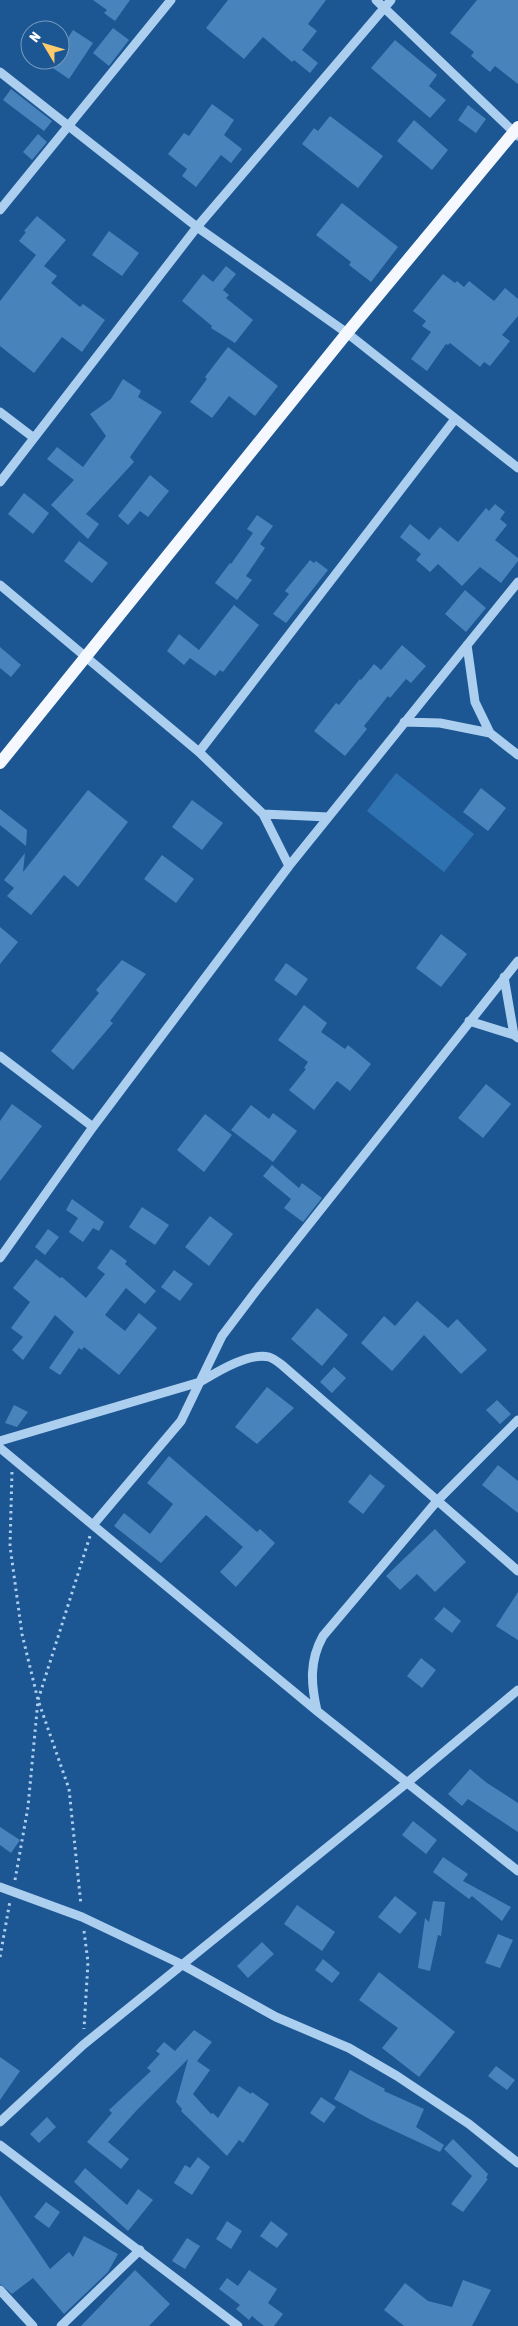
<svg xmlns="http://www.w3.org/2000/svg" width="518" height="2326" viewBox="0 0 518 2326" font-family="'Asap Condensed',sans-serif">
<rect width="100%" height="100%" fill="#1c5793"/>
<path fill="#2f72b1" d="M 396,773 L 474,834 L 444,872 L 367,811 Z"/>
<path fill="#4983bc" d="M 93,0 L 130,0 L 115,21 L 104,13 L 107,10 Z
M 228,0 L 326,0 L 308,24 L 317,31 L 302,50 L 318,63 L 310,73 L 294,60 L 292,62 L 263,37 L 244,59 L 206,28 Z
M 477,0 L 518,0 L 518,84 L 495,66 L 490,72 L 471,56 L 474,52 L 450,33 Z
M 113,28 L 129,40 L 109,66 L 93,53 Z
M 73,30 L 93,43 L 69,79 L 41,60 L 60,60 L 60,50 Z
M 395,40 L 437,75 L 429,86 L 446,100 L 430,118 L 371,68 Z
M 11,89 L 52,121 L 44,131 L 3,100 Z
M 212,104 L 234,120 L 224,135 L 242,149 L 231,163 L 221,155 L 196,187 L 182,176 L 187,169 L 168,154 L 184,133 L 189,136 Z
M 468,105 L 486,119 L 476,133 L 458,120 Z
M 330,116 L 383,156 L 358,188 L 302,144 L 314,128 L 318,131 Z
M 414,120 L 448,150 L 432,170 L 397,141 Z
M 38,134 L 47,142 L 32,160 L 23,152 Z
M 342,203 L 398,247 L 371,282 L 349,265 L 351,262 L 316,235 Z
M 37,216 L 66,240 L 44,266 L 57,276 L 51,283 L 80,307 L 83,304 L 105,320 L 82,352 L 62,337 L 34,373 L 0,346 L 0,301 L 36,255 L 19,241 L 26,232 L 24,231 Z
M 109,231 L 139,253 L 122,276 L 92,255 Z
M 226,266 L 236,274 L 223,290 L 229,295 L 226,298 L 253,320 L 235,343 L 211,328 L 212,326 L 182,301 L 203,274 L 213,282 Z
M 443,274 L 455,283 L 457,281 L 464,287 L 469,281 L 494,301 L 505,288 L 518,299 L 518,316 L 502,335 L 510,341 L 490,366 L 484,362 L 480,367 L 450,343 L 448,345 L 446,344 L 427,371 L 411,359 L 431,332 L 422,326 L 426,321 L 413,311 Z
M 228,347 L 278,386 L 255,416 L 229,396 L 212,418 L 190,402 L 207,379 L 205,377 Z
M 123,379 L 141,391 L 138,397 L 162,412 L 130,457 L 134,462 L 86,514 L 99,524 L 88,539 L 51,505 L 74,480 L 47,459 L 57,447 L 83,467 L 106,436 L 90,414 L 111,399 Z
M 150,475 L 169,491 L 148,517 L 140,511 L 128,525 L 118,516 Z
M 24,493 L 49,513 L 33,534 L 8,514 Z
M 495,504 L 505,512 L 500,519 L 507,525 L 495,540 L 518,558 L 518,561 L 501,583 L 480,567 L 462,586 L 438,564 L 430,572 L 416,560 L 421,554 L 400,537 L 410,524 L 429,540 L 440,527 L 458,542 L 486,508 L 489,511 Z
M 257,515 L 273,526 L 260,544 L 265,548 L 246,576 L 252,580 L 237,600 L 215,583 L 230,563 L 231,564 L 253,533 L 247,529 Z
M 79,541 L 108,563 L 92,583 L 64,561 Z
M 310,560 L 314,563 L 316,561 L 328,570 L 286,623 L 273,614 L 289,594 L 285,591 Z
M 465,590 L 486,608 L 466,632 L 445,614 Z
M 234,605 L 259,625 L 223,672 L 220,670 L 215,676 L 190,658 L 184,665 L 167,651 L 179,634 L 199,650 Z
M 402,645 L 426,666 L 411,683 L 406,679 L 390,698 L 388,696 L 364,726 L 367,729 L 345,756 L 314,731 L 336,703 L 339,705 L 360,679 L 361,680 L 374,664 L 381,670 Z
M 0,647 L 21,665 L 11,677 L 0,668 Z
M 481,788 L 506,808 L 488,831 L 463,812 Z
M 88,790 L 128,822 L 78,887 L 64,875 L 31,915 L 7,896 L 14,888 L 4,880 L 25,853 L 23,872 Z
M 192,800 L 223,823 L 202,850 L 172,827 Z
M 0,809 L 27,830 L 26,846 L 0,825 Z
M 162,855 L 194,879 L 176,903 L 144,879 Z
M 0,927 L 18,942 L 0,964 Z
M 441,934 L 467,954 L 441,987 L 416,968 Z
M 122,960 L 146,974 L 110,1021 L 113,1023 L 73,1070 L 51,1051 L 99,993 L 96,990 Z
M 286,963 L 308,979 L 296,996 L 274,980 Z
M 304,1005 L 327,1023 L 321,1032 L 345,1049 L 348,1045 L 371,1064 L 350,1091 L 337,1081 L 314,1110 L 289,1090 L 306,1069 L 304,1068 L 308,1062 L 278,1040 Z
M 486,1084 L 511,1104 L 483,1138 L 458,1118 Z
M 12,1104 L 42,1126 L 0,1181 L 0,1121 Z
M 251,1105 L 269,1119 L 273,1113 L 297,1131 L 273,1162 L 231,1130 Z
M 205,1114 L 232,1135 L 204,1172 L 177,1150 Z
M 272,1165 L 299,1188 L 302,1183 L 322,1198 L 303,1222 L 284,1208 L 291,1199 L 263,1176 Z
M 72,1199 L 104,1222 L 99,1231 L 93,1228 L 83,1242 L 69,1232 L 78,1218 L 66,1210 Z
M 142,1207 L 169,1225 L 155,1245 L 129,1227 Z
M 210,1216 L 233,1234 L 209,1266 L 185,1247 Z
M 48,1229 L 59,1237 L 45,1255 L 35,1247 Z
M 111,1249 L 127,1261 L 125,1264 L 156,1291 L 145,1304 L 126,1288 L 105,1315 L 125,1331 L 139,1313 L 157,1328 L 119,1375 L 84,1347 L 82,1350 L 79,1348 L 60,1375 L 49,1368 L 74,1332 L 55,1315 L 23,1360 L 12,1350 L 23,1337 L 11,1328 L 30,1302 L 13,1288 L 36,1259 L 60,1278 L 62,1277 L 86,1298 L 105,1274 L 97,1268 Z
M 174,1270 L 193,1284 L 180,1301 L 161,1287 Z
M 417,1301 L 448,1328 L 457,1319 L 487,1350 L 461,1374 L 424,1335 L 392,1371 L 361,1343 L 384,1316 L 395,1326 Z
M 317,1308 L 348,1335 L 322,1366 L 291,1339 Z
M 334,1367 L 346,1378 L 332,1393 L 320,1382 Z
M 267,1387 L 294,1408 L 257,1444 L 235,1427 Z
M 497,1400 L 511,1414 L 500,1424 L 486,1410 Z
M 14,1405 L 28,1412 L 17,1427 L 5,1423 Z
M 169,1456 L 257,1532 L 260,1529 L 275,1543 L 236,1587 L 220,1572 L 243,1547 L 206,1515 L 161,1563 L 114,1526 L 124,1513 L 150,1534 L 173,1504 L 147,1483 Z
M 498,1465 L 518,1481 L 518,1513 L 482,1485 Z
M 370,1474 L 385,1486 L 363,1514 L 348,1502 Z
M 435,1529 L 466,1562 L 435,1592 L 417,1574 L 400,1590 L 386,1576 Z
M 518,1592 L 518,1640 L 496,1626 Z
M 444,1607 L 461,1621 L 452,1633 L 434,1619 Z
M 421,1658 L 436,1670 L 422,1688 L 407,1676 Z
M 470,1769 L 487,1783 L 518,1803 L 518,1832 L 468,1799 L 462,1806 L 448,1794 Z
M 413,1821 L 437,1840 L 426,1854 L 402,1835 Z
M 0,1827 L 20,1840 L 11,1853 L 0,1845 Z
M 443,1857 L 468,1874 L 463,1881 L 511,1907 L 502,1921 L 472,1896 L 469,1899 L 433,1872 Z
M 395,1896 L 417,1913 L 400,1934 L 378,1917 Z
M 433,1901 L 445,1902 L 441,1936 L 438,1935 L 430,1971 L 418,1968 L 425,1918 L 429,1922 Z
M 297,1905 L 335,1932 L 322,1951 L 284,1924 Z
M 498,1934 L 513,1940 L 500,1968 L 485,1963 Z
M 262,1942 L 274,1954 L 248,1978 L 237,1966 Z
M 323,1959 L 340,1973 L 332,1983 L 315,1970 Z
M 379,1972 L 455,2032 L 419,2077 L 382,2048 L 398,2028 L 359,2000 Z
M 194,2030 L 212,2042 L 197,2061 L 210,2070 L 193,2094 L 211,2114 L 213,2113 L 218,2118 L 239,2086 L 251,2094 L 252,2092 L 269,2104 L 243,2143 L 239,2140 L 227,2156 L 181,2111 L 182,2109 L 176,2102 L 188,2059 L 137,2110 L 108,2142 L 129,2159 L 121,2169 L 87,2142 L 112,2113 L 109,2110 L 151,2071 L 147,2068 L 160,2054 L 156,2051 L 164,2042 L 175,2051 Z
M 0,2057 L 20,2071 L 0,2100 Z
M 496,2066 L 515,2080 L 507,2090 L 488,2076 Z
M 350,2070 L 385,2089 L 384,2091 L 424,2109 L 416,2127 L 444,2145 L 440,2152 L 371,2120 L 334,2099 Z
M 321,2097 L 336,2107 L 324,2123 L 310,2113 Z
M 47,2117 L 56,2127 L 39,2143 L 30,2134 Z
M 453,2139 L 488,2174 L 486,2178 L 488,2179 L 463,2212 L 451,2204 L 472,2176 L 444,2149 Z
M 198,2157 L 210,2167 L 192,2195 L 174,2183 L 185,2165 L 190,2168 Z
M 85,2168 L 127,2205 L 138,2189 L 153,2200 L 128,2231 L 74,2182 Z
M 0,2195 L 50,2269 L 69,2252 L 73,2257 L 84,2236 L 118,2254 L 108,2272 L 64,2314 L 33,2278 L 12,2294 L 0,2284 Z
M 46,2202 L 60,2212 L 49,2228 L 34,2217 Z
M 227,2221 L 242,2231 L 231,2249 L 216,2239 Z
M 271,2221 L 288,2234 L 277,2248 L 260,2236 Z
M 187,2238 L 200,2246 L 185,2269 L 172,2261 Z
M 135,2270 L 170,2304 L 149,2326 L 81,2326 Z
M 249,2270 L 277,2289 L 268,2303 L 283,2314 L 274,2326 L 264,2326 L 252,2316 L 249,2320 L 236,2309 L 240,2305 L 219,2289 L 227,2278 L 238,2286 Z
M 463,2280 L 491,2290 L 472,2326 L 404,2326 L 384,2310 L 405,2283 L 428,2301 L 452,2307 Z"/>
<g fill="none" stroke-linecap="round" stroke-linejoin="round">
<path stroke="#adcfef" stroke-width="3" stroke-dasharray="2.5 4" stroke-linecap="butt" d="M 12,1472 L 10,1546 L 22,1634 L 38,1700 L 69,1789 L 81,1905
M 15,1880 L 28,1807 L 38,1700 L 90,1536
M 84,1931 L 88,1962 L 84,2029
M 0,1957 L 10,1901"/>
<path stroke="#adcfef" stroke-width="9" d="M 376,0 L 518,136
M 0,72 L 197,227 L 347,333 L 518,468
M 0,210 L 171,0
M 0,412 L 34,438
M 0,482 L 197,227 L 391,0
M 0,585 L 199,752 L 263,814 L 289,866
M 467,645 L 475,702 L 490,733 L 518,755
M 404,722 L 440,723 L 490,733
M 199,752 L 455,419
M 263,814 L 328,817
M 504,977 L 514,1035
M 469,1021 L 514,1035 L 518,1038
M 0,1056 L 93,1127
M 0,1258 L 93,1127 L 289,866 L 518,582
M 0,1441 L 200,1382 C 217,1372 249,1352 269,1357 C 273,1358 278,1362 282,1365 L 518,1571
M 0,1448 L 317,1711 L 518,1871
M 93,1525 L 181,1421 L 222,1336 L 256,1291 L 518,961
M 317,1711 C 311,1684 309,1661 323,1636 L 437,1501 L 518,1420
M 0,1887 L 82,1917 L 181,1964 L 276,2017 L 349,2048 L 397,2076 L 469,2124 L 518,2163
M 0,2122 L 83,2045 L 408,1782 L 518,1690
M 0,2145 L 238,2326
M 0,2290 L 33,2326
M 61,2326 L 140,2250"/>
<path stroke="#f5f9ff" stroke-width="12" d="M 0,763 L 347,333 L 518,127"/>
</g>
<g transform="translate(45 45) rotate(308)"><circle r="24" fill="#1c5793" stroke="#779abe"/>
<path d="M0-4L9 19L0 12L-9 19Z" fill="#ffcb6b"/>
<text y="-8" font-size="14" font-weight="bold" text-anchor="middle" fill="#ffffff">N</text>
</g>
</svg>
